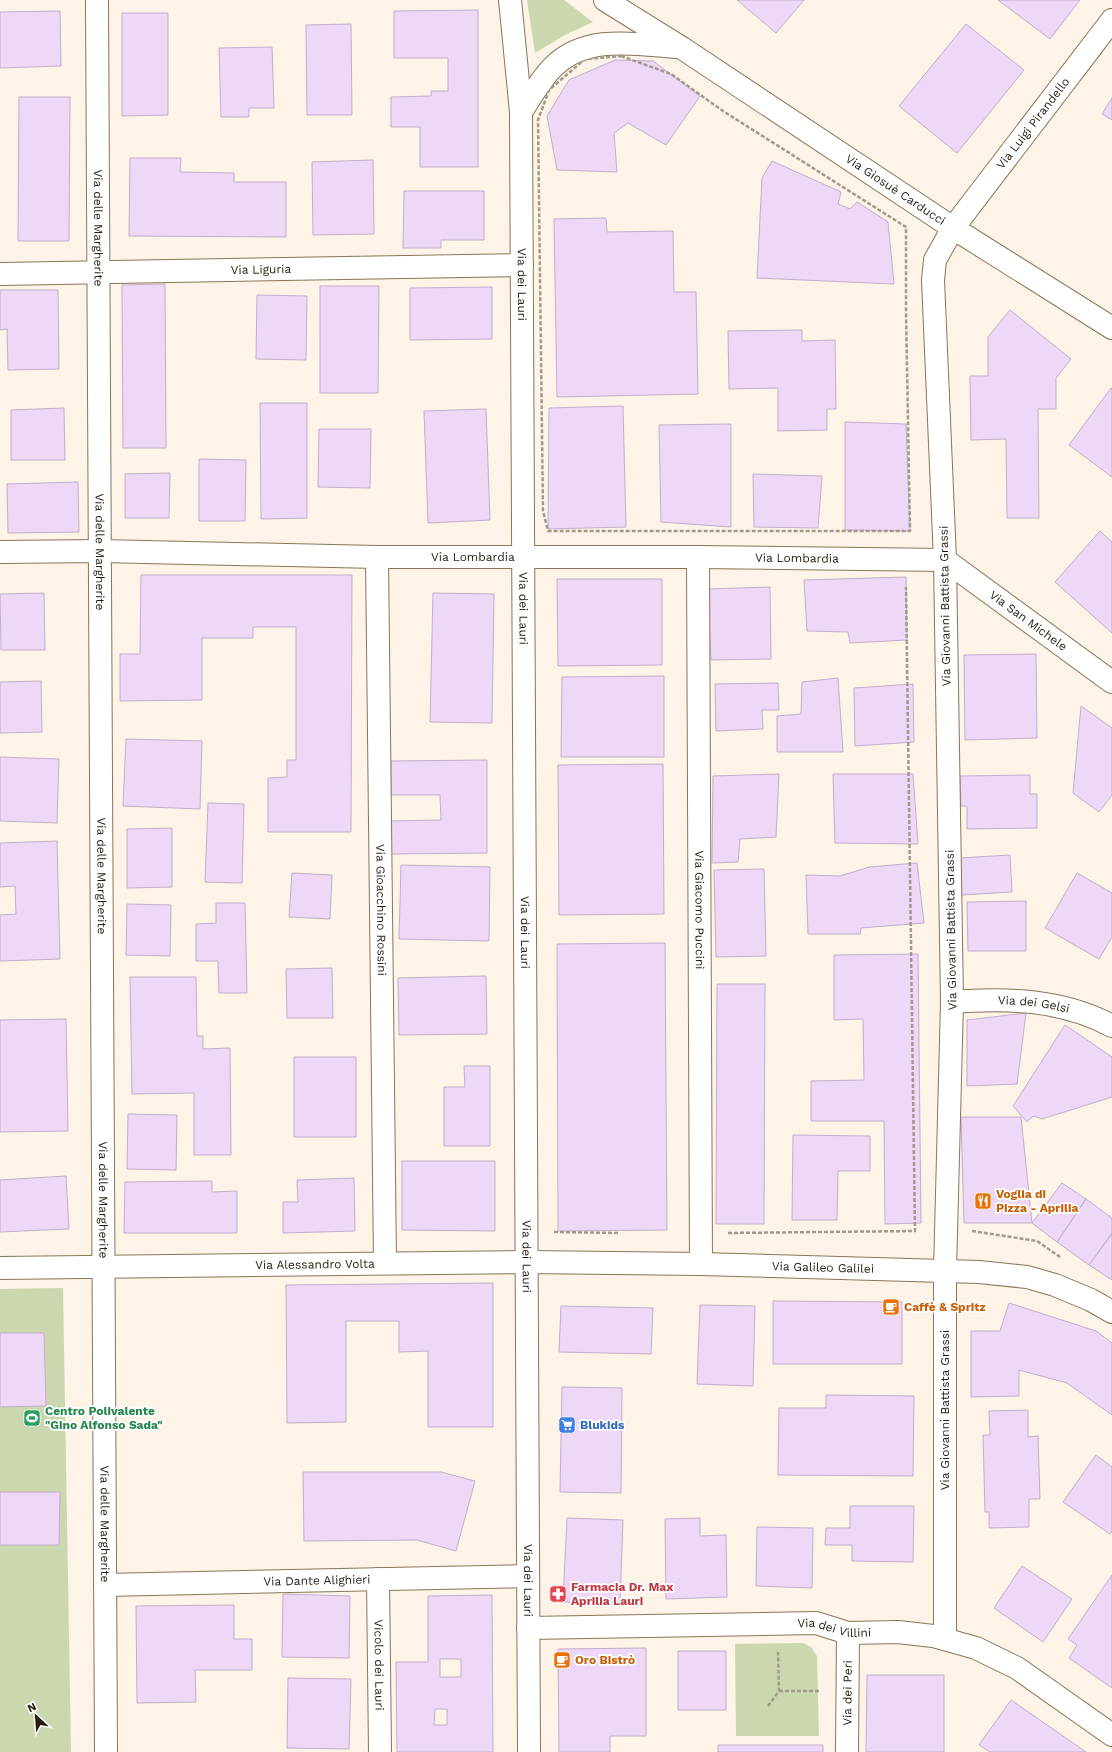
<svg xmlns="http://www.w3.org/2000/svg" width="1112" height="1752" viewBox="0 0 1112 1752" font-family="'Work Sans',sans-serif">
<rect width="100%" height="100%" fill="#fdf3e6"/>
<path fill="#cbd8af" d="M 527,0 L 564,0 L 593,22 L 565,35 L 535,53 Z
M 63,1288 L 71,1752 L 0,1752 L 0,1289 Z
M 803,1643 L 811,1647 L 817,1656 L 819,1736 L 736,1736 L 735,1644 Z"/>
<path fill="#eed7f7" stroke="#c3adcc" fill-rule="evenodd" d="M 737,0 L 804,0 L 776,33 Z
M 998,0 L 1080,0 L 1050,39 Z
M 478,10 L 478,167 L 420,167 L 420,127 L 391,127 L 391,97 L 431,96 L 431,91 L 448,91 L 448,58 L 394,58 L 394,11 Z
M 60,11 L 61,66 L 0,68 L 0,12 Z
M 122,13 L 168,13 L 168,115 L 122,116 Z
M 351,24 L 352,115 L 307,115 L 306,25 Z
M 966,24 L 1024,70 L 957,153 L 899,106 Z
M 272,47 L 274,108 L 249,108 L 249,117 L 221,117 L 219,48 Z
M 615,60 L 653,61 L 700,96 L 666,145 L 628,123 L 614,133 L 617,172 L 557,170 L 547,116 L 569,80 Z
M 19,97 L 70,97 L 69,241 L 18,241 Z
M 1112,98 L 1112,120 L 1102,114 Z
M 130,158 L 181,158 L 180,172 L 234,173 L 234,182 L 286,182 L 286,237 L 129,236 Z
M 373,160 L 374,234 L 313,235 L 312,162 Z
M 772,161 L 841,192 L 838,204 L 850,209 L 857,202 L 888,222 L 894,284 L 757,278 L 762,178 Z
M 404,191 L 484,191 L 484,240 L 441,240 L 441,248 L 403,248 Z
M 606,218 L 607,232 L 673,231 L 674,292 L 696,292 L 698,394 L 557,397 L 554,219 Z
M 165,284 L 166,448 L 123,448 L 122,285 Z
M 320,286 L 379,286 L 378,393 L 320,393 Z
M 492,287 L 492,339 L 410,340 L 410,288 Z
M 0,290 L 58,290 L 59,369 L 8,370 L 7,329 L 0,330 Z
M 257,295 L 307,296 L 306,360 L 256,359 Z
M 1010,310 L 1071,359 L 1056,378 L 1056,409 L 1038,409 L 1039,518 L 1007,518 L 1006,439 L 971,440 L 970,376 L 988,376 L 988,337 Z
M 802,330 L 802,341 L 835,340 L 836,409 L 827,409 L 827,430 L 778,431 L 778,388 L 729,389 L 728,331 Z
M 1111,388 L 1112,389 L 1112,477 L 1069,445 Z
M 260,403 L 307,403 L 307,518 L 261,519 Z
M 623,406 L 626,527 L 548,529 L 549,408 Z
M 64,408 L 65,460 L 11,460 L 11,410 Z
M 486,409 L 490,520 L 428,523 L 424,411 Z
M 845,422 L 906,424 L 910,531 L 845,530 Z
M 731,424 L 731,527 L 661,522 L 659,425 Z
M 319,429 L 371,429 L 370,488 L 318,487 Z
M 199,459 L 246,460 L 245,521 L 199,521 Z
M 170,473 L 169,518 L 125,518 L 125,474 Z
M 753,474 L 822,476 L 818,528 L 754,527 Z
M 78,482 L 79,532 L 8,533 L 7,484 Z
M 1100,531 L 1112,542 L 1112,633 L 1055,582 Z
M 141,575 L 352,575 L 351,832 L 268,832 L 268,778 L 287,777 L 287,760 L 296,760 L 296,627 L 253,627 L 253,638 L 202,638 L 202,700 L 120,701 L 120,654 L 140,654 Z
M 906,577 L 907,640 L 850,643 L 848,632 L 807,631 L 804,580 Z
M 557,579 L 662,579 L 662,665 L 558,666 Z
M 770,587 L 771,659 L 711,660 L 707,589 Z
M 44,593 L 45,650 L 1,650 L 0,594 Z
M 433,593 L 494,594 L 492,723 L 430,722 Z
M 1036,654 L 1037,738 L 965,740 L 964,655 Z
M 664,676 L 664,757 L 561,757 L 562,677 Z
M 838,678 L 843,752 L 777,752 L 777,716 L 801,714 L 802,682 Z
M 41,681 L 42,732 L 0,733 L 0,682 Z
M 778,683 L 779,710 L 762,710 L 763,729 L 716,731 L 715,684 Z
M 913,684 L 914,742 L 855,746 L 854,688 Z
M 1081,706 L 1112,728 L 1112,795 L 1099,812 L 1073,793 Z
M 126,739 L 202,741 L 200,809 L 123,806 Z
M 0,757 L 59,759 L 57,823 L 0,821 Z
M 487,760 L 487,853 L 390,854 L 390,821 L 441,820 L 440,795 L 391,795 L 391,761 Z
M 663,764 L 664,914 L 559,915 L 558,765 Z
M 779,774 L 776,837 L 740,839 L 738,862 L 712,863 L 713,776 Z
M 833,774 L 913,774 L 918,844 L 835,843 Z
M 1030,775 L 1030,794 L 1037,794 L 1037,828 L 967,829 L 967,806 L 961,806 L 960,776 Z
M 208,803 L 244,804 L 242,883 L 205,882 Z
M 172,828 L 172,887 L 127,888 L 127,829 Z
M 57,841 L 60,959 L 0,961 L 0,915 L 16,914 L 15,886 L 0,887 L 0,843 Z
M 1010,855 L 1012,892 L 961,895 L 959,858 Z
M 917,863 L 924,923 L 861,928 L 860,934 L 808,934 L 806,875 L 840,876 L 869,867 Z
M 401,865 L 490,867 L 489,941 L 399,939 Z
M 764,869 L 766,956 L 716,957 L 714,870 Z
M 292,873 L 332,875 L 330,919 L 289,917 Z
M 1077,873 L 1112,893 L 1112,937 L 1099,959 L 1045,928 Z
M 1026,901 L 1026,951 L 968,951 L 967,902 Z
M 216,903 L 245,903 L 247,993 L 219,993 L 218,961 L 196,961 L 196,924 L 216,923 Z
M 127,904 L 171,905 L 170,956 L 126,955 Z
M 665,943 L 667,1230 L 558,1231 L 557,944 Z
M 918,954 L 921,1223 L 885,1224 L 884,1121 L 811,1121 L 811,1081 L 864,1080 L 863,1019 L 834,1020 L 834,955 Z
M 332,968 L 333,1018 L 287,1018 L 286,969 Z
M 486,976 L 487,1034 L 399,1035 L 398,978 Z
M 130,977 L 196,977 L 197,1036 L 203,1036 L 203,1049 L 230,1048 L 231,1155 L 194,1155 L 194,1093 L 132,1094 Z
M 717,984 L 765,984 L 764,1224 L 716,1224 Z
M 1026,1013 L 1017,1084 L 967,1086 L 967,1020 Z
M 66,1019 L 68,1131 L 0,1132 L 0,1020 Z
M 1065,1025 L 1112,1057 L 1112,1097 L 1042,1119 L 1033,1116 L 1027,1122 L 1013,1106 Z
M 294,1057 L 356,1057 L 356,1137 L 294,1137 Z
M 464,1066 L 490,1066 L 490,1146 L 444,1146 L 444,1087 L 465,1087 Z
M 128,1114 L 177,1115 L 176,1170 L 127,1169 Z
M 961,1117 L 1021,1117 L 1032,1223 L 964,1223 Z
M 793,1135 L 870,1136 L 870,1171 L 838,1171 L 837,1220 L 792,1220 Z
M 402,1161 L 495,1161 L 495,1231 L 402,1230 Z
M 66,1176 L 69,1229 L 0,1232 L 0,1180 Z
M 354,1178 L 355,1231 L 283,1233 L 283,1202 L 298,1202 L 297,1180 Z
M 212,1181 L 212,1192 L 237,1191 L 237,1233 L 124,1233 L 125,1182 Z
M 1062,1183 L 1086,1199 L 1057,1242 L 1032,1223 Z
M 1086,1199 L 1112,1218 L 1112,1233 L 1089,1265 L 1057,1242 Z
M 1112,1234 L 1112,1280 L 1089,1265 Z
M 493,1283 L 493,1427 L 428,1427 L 428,1351 L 399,1352 L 399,1321 L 346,1321 L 346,1422 L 287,1423 L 286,1285 Z
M 773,1301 L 902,1302 L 902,1364 L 773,1364 Z
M 1009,1303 L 1096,1331 L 1112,1343 L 1112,1415 L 1067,1383 L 1019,1370 L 1019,1396 L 971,1397 L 971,1331 L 1000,1331 Z
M 700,1305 L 755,1306 L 753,1386 L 697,1384 Z
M 561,1306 L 653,1308 L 651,1354 L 559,1352 Z
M 0,1333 L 44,1333 L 46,1406 L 0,1407 Z
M 562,1387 L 622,1388 L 621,1493 L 560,1492 Z
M 826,1395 L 914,1396 L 913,1476 L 778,1475 L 779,1408 L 826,1408 Z
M 1028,1410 L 1028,1437 L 1038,1436 L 1040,1499 L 1029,1499 L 1029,1527 L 989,1528 L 989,1512 L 985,1512 L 983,1435 L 990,1435 L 989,1411 Z
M 1096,1455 L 1112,1467 L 1112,1531 L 1110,1534 L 1063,1502 Z
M 303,1472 L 441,1472 L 475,1481 L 456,1551 L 417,1540 L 304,1541 Z
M 0,1492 L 60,1492 L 59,1545 L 0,1545 Z
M 850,1506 L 914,1506 L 913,1562 L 852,1561 L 852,1545 L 825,1545 L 826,1528 L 850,1528 Z
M 567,1518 L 623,1520 L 620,1604 L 563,1602 Z
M 700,1518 L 700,1536 L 726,1535 L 727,1597 L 666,1599 L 665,1519 Z
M 757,1527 L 813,1528 L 812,1588 L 756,1586 Z
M 1022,1566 L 1072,1599 L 1043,1642 L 994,1608 Z
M 1112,1575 L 1112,1688 L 1069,1658 L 1077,1645 L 1068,1639 Z
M 283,1594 L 350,1596 L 349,1658 L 282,1657 Z
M 492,1595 L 493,1752 L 397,1752 L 396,1662 L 428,1662 L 428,1596 ZM 440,1659 L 461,1659 L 461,1677 L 440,1677 ZM 435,1709 L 447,1709 L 447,1725 L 434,1725 Z
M 234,1605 L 234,1639 L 252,1639 L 252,1670 L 195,1670 L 196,1702 L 137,1703 L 136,1606 Z
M 646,1648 L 646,1736 L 610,1736 L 610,1752 L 559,1752 L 558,1649 Z
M 678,1651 L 726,1651 L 726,1710 L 678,1710 Z
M 867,1675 L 944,1675 L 944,1752 L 866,1752 Z
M 288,1678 L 351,1679 L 349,1749 L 287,1748 Z
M 1011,1700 L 1086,1752 L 990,1752 L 979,1745 Z
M 718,1745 L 823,1745 L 823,1752 L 718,1752 Z"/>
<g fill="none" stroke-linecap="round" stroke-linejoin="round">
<defs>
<g id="minor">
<path id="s1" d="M 97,0 L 106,1752"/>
<path id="s2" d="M 510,0 L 521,112 L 529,1752"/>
<path id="s3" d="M 605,0 L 682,48 L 953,228 L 1112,328"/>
<path d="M 521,112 C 531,97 540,80 553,67 C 586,34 635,44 677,47"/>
<path id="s4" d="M 0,274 L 522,265"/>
<path id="s5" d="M 0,552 L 100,551 L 377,557 L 698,557 L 945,560"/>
<path id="s6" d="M 377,557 L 385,1263"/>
<path id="s7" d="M 698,557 L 701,1264"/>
<path id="s8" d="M 945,560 L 1112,682"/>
<path id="s9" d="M 952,1002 C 1007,998 1062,999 1112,1026"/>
<path id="s10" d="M 0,1268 L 526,1262 L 701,1264 L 979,1272 L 1027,1277 L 1055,1285 L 1091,1300 L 1112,1312"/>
<path id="s11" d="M 378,1579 L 380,1752"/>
<path id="s12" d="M 105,1585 L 528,1576"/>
<path id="s13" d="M 528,1628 L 816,1623 L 848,1633 L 898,1632 L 933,1636 L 976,1648 L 1017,1668 L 1112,1735"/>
<path id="s14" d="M 945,1638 L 945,1271 L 952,1002 L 945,560 L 933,280 L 935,260 L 953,228 L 1112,20"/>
<path id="s15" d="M 847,1752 L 848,1633"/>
</g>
</defs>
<use href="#minor" stroke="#897557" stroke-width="24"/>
<path stroke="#a2998c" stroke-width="2.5" stroke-dasharray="4 2" stroke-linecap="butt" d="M 621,56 L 671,74 L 723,111 L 906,227 L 906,312 L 910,531 L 548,531 L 543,511 L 538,120 L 549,90 L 585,59 Z
M 972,1231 L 1037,1241 L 1060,1257
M 554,1232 L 619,1233
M 728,1233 L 915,1231 L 906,587
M 779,1691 L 820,1691
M 768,1706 L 779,1691 L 778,1652"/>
<use href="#minor" stroke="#fff" stroke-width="22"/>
</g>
<defs>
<symbol id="restaurant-square" viewBox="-11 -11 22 22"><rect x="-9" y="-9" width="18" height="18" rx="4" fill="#e8710a" stroke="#fff"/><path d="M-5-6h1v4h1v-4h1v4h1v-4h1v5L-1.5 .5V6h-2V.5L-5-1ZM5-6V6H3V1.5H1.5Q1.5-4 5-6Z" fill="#fff"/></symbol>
<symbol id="cafe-square" viewBox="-11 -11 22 22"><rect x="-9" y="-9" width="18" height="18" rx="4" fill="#e8710a" stroke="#fff"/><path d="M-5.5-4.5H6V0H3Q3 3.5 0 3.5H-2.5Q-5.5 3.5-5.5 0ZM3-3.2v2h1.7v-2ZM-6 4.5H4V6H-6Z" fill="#fff"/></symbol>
<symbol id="stadium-square" viewBox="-11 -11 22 22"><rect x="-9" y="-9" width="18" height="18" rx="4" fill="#2e9e5b" stroke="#fff"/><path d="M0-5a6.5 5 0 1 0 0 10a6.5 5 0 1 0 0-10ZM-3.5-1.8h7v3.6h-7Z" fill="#fff"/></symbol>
<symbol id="supermarket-square" viewBox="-11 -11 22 22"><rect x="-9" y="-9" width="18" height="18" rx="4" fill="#3f7fe0" stroke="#fff"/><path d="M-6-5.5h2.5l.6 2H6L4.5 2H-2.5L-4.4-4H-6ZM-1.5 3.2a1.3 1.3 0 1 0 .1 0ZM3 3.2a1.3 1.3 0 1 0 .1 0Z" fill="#fff"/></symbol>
<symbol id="pharmacy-square" viewBox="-11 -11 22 22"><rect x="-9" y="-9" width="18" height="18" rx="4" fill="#e0444e" stroke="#fff"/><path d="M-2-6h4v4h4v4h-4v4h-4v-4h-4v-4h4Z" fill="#fff"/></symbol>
</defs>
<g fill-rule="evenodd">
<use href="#restaurant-square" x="973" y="1191" width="20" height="20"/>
<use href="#cafe-square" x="881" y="1297" width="20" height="20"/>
<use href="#stadium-square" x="22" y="1408" width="20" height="20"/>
<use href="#supermarket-square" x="557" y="1415" width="20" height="20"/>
<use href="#pharmacy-square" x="548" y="1584" width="20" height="20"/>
<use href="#cafe-square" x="552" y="1650" width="20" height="20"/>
</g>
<g text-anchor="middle" stroke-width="3.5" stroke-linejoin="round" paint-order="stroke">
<g font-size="12" fill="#251d10" stroke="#fff">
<text dy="4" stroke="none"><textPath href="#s14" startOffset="1547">Via Luigi Pirandello</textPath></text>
<text dy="4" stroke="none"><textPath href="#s3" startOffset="347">Via Giosuè Carducci</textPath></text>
<text dy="4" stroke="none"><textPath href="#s1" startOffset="228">Via delle Margherite</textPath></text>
<text dy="4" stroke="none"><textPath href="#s4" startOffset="261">Via Liguria</textPath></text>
<text dy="4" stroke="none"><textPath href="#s2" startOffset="285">Via dei Lauri</textPath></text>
<text dy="4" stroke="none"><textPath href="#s1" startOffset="552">Via delle Margherite</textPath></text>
<text dy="4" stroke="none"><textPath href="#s5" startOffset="473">Via Lombardia</textPath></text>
<text dy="4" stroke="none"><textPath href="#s5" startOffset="797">Via Lombardia</textPath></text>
<text transform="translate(945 606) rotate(-91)" y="4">Via Giovanni Battista Grassi</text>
<text dy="4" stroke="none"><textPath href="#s2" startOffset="609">Via dei Lauri</textPath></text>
<text dy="4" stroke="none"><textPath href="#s8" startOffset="103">Via San Michele</textPath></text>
<text dy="4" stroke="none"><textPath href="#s1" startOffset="876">Via delle Margherite</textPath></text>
<text dy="4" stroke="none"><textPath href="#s6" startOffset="353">Via Gioacchino Rossini</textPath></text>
<text dy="4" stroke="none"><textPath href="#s7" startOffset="353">Via Giacomo Puccini</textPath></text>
<text transform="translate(951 930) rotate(-91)" y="4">Via Giovanni Battista Grassi</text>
<text dy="4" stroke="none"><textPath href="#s2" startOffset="933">Via dei Lauri</textPath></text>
<text dy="4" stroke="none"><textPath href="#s9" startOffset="82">Via dei Gelsi</textPath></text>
<text dy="4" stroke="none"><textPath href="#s1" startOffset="1200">Via delle Margherite</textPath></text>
<text dy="4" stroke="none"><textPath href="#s2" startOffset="1257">Via dei Lauri</textPath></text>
<text dy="4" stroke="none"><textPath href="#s10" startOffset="315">Via Alessandro Volta</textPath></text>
<text dy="4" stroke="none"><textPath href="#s10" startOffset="823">Via Galileo Galilei</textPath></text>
<text transform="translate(945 1410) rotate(-90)" y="4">Via Giovanni Battista Grassi</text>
<text dy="4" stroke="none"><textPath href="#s1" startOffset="1524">Via delle Margherite</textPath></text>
<text dy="4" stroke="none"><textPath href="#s12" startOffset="212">Via Dante Alighieri</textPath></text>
<text dy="4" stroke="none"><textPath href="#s2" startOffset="1581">Via dei Lauri</textPath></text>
<text dy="4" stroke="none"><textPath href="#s13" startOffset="307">Via dei Villini</textPath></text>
<text dy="4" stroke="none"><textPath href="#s11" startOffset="86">Vicolo dei Lauri</textPath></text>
<text dy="4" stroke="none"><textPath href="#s15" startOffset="59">Via dei Peri</textPath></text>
</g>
<g font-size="12" font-weight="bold" fill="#c56008" stroke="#fff" text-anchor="start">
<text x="996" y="1198">Voglia di<tspan x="996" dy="14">Pizza - Aprilia</tspan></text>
<text x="904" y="1311">Caffè &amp; Spritz</text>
<text x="575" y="1664">Oro Bistrò</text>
</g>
<g font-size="12" font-weight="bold" fill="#27864d" stroke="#fff" text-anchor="start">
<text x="45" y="1415">Centro Polivalente<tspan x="45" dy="14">"Gino Alfonso Sada"</tspan></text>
</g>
<g font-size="12" font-weight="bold" fill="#366cbe" stroke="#fff" text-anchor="start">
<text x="580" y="1429">Blukids</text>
</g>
<g font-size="12" font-weight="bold" fill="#be3a42" stroke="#fff" text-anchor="start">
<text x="571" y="1591">Farmacia Dr. Max<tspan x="571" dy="14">Aprilia Lauri</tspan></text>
</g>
</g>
<g transform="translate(36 1716) rotate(334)" stroke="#ffffff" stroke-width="3" paint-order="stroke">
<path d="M0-3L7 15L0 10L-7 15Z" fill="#251d10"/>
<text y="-6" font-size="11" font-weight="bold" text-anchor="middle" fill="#251d10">N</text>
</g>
</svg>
